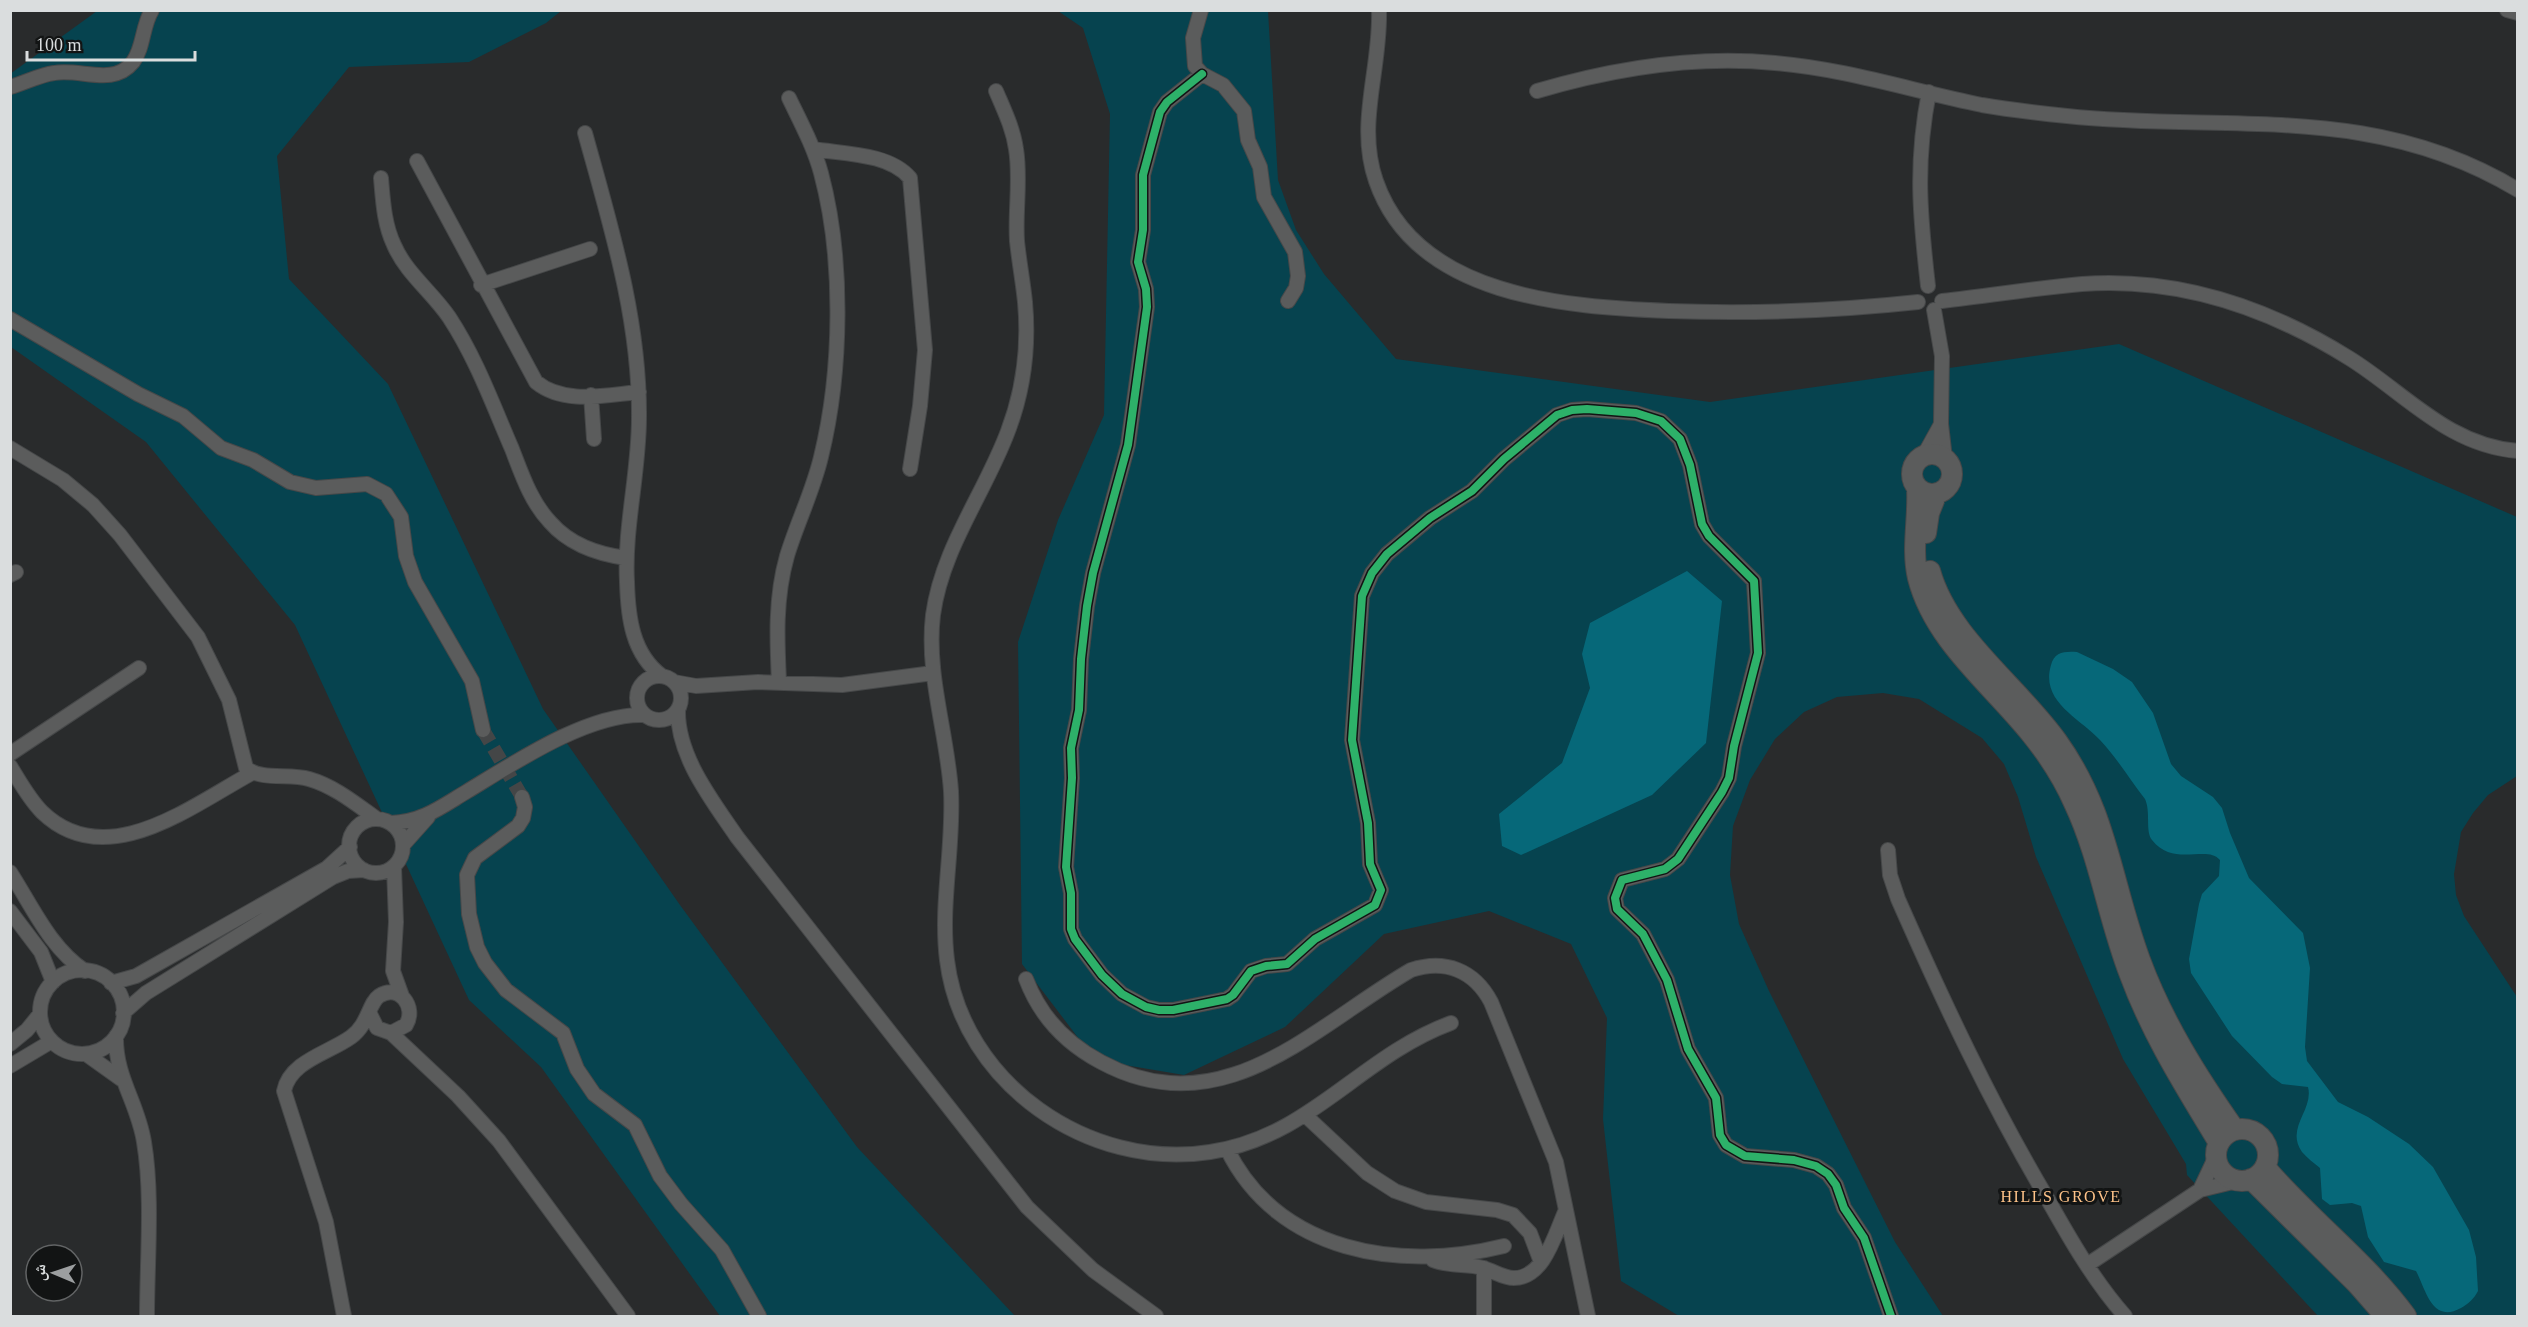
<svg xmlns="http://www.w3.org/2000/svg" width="2528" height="1327" viewBox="0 0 2528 1327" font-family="'Times New Roman','Noto Naskh Arabic',serif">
<rect width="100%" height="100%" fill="#292b2c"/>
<path fill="#06434f" d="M 97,11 L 561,11 L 546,23 L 469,62 L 349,67 L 277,156 L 289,279 L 388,384 L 543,709 L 680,905 L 857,1147 L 1015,1316 L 720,1316 L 541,1067 L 469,1000 L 295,625 L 146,442 L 11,347 L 10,74 Z
M 1058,11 L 1268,11 L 1278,180 L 1296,230 L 1324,274 L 1396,359 L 1710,402 L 2119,344 L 2517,517 L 2517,776 L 2488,795 L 2473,813 L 2461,832 L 2454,874 L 2456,895 L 2464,916 L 2517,997 L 2517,1316 L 2318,1316 L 2187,1175 L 2186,1164 L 2123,1059 L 2036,857 L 2018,797 L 2004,764 L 1982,738 L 1919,699 L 1883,693 L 1837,697 L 1804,712 L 1775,739 L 1750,780 L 1733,826 L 1730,875 L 1739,924 L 1769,991 L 1895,1242 L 1943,1316 L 1679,1316 L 1621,1281 L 1603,1119 L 1607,1018 L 1571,944 L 1489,911 L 1384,934 L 1285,1027 L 1184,1075 L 1095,1060 L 1022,964 L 1018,642 L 1058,520 L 1104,415 L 1110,114 L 1083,28 Z"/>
<path fill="#066879" d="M 1687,571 L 1722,601 L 1706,743 L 1652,795 L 1521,855 L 1502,846 L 1499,814 L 1562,763 L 1590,688 L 1582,654 L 1590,623 Z
M 2077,652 L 2113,669 L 2132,682 L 2153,713 L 2171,764 L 2181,776 L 2213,797 L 2222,808 L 2230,833 L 2249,878 L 2303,933 L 2310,968 L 2305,1047 L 2307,1061 L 2338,1102 L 2368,1117 L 2409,1144 L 2433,1167 L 2469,1230 L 2476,1257 L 2478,1291 C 2474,1299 2468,1304 2461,1308 C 2432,1324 2426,1290 2416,1271 L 2384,1262 L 2368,1237 L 2361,1206 L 2352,1203 L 2330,1205 L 2322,1199 L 2320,1168 C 2314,1163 2307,1158 2302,1152 C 2285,1128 2314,1110 2308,1087 L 2282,1084 L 2272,1077 L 2232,1036 L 2191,973 L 2189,959 L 2199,904 L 2202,894 L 2219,876 L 2220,860 C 2207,844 2174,868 2152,840 C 2145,831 2151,812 2145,799 C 2130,780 2117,758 2100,740 C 2080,718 2040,702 2051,665 C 2054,652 2065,651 2077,652 Z"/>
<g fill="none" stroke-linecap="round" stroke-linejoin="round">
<path stroke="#444647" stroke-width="14" stroke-dasharray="14 7" stroke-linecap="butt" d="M 483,730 L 522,797"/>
<defs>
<path id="street" d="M 1201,10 L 1193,38 L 1195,66 L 1202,74 L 1223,85 L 1244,111 L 1248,140 L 1260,167 L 1264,197 L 1295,252 L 1298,276 L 1296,288 L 1288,301
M 1379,10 C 1381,69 1356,124 1376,181 C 1416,297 1566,307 1669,311 C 1752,314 1835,311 1918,302
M 2507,10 L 2518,13
M 1202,74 L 1167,102 L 1160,112 L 1143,175 L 1143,230 L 1138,262 L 1146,289 L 1147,307 L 1128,445 L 1093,573 L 1087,606 L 1081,659 L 1079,710 L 1071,748 L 1072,778 L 1066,867 L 1071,893 L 1071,929 L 1075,939 L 1102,975 L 1122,994 L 1146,1007 L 1159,1010 L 1173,1010 L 1227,999 L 1233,995 L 1251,971 L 1266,966 L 1287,964 L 1315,939 L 1375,905 L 1381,890 L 1370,864 L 1368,823 L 1352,740 L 1362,596 L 1372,573 L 1387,554 L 1430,518 L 1472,491 L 1504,459 L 1557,415 L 1572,410 L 1587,409 L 1636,413 L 1661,421 L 1680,439 L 1690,465 L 1702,524 L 1709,536 L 1754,581 L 1758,653 L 1734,746 L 1729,778 L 1722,792 L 1678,859 L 1665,869 L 1622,880 L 1615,898 L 1617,909 L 1643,934 L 1667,980 L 1688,1049 L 1716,1098 L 1720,1135 L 1726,1145 L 1745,1156 L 1794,1160 L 1816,1166 L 1828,1174 L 1836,1185 L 1844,1208 L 1864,1238 L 1891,1316
M 10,87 C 25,83 39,75 54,73 C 81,68 113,87 133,62 C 144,47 142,26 152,10
M 996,91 C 1004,110 1013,128 1016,149 C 1021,179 1015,210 1017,241 C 1019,261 1023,282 1025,302 C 1029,346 1024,389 1008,431 C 985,493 942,548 933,615 C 926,674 947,732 951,791 C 954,847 940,904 947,960 C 962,1083 1089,1171 1210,1152 C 1311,1137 1359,1057 1451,1023
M 1537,91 C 1615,68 1694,55 1775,63 C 1846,69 1913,91 1982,105 C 2010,110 2038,113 2067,116 C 2226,133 2371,101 2518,190
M 585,133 C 611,227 640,320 639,418 C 639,473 624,528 627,582 C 628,617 632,654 662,676
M 813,149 C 843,154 889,153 910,178 L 925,350 L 920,406 L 910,469
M 417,161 L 536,382 C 564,405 605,395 639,392
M 381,178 C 383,201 384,224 394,245 C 406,273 432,292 449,317 C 476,358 493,405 512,449 C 522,475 531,502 550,522 C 570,545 597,554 626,558
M 481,285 L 590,249
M 1928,286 C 1920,216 1915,163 1929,92
M 1942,301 C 1989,296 2035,288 2082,284 C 2179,277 2267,307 2349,358 C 2404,392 2448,446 2518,451
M 1934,310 L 1942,356 L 1941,424 L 1945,459
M 10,319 L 138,394 L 183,416 L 221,448 L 253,460 L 290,482 L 316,488 L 367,484 L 386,494 L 401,517 L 406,556 L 415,582 L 472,681 L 483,730
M 591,395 L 594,439
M 10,448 L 63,480 L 93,505 L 120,535 L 198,637 L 229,700 L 246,768 C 262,781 289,773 309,779 C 334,786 356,804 377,819
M 1924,455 L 1940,426
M 10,575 L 16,572
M637 698a22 22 0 1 1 44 0a22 22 0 1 1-44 0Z
M 674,682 L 696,686 L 758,682 L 842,685 L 933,673
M 779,682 C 777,640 775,598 787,556 C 797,523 813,491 821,457 C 842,371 844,259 821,173 C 814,147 801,123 789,98
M 678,710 C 677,756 712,800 737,837 L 1027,1207 L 1093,1270 L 1156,1316
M 10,754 L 139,668
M 10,766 C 20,782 29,799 42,812 C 106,874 191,806 252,773
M 522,797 L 525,807 L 523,818 L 518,826 L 475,858 L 467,875 L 469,914 L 477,947 L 485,963 L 506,990 L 563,1033 L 577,1069 L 594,1094 L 635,1125 L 660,1176 L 681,1204 L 722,1250 L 759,1316
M349 846a27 27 0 1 1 54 0a27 27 0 1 1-54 0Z
M 391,823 C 422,822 441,807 466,792 C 514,763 588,713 644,715
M 403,845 L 428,817
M 1888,850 L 1890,875 L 1898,899 C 1943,1001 1990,1102 2047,1198 C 2070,1239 2094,1281 2125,1316
M 394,867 L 396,922 L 393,971 L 402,996
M 10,872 C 32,906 50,948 85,971
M 10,911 L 41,952 L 53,982
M40 1012a42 42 0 1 1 84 0a42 42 0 1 1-84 0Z
M 1026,979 C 1040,1016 1067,1044 1101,1062 C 1223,1128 1314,1026 1411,970 C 1445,959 1474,970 1491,1002 L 1556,1162 L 1588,1316
M 111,983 L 136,976 L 327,868 L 350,847
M 123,1013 L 146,993 L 333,877 L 348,871 L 364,870
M 391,1033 L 458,1096 L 499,1141 L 628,1316
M 116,1036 C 115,1077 138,1103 144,1142 C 153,1195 147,1262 147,1316
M 10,1044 L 27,1030 L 40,1014
M 86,1054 L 121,1079
M 10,1066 L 52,1041
M 1306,1116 L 1367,1173 L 1395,1191 L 1426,1202 L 1497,1210 L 1513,1215 L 1530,1233 L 1541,1262
M 1227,1149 C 1278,1253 1400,1272 1504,1246
M 2200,1190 L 2216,1156
M 1433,1260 C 1450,1267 1467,1263 1483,1268 C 1494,1271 1503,1278 1514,1278 C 1544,1278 1555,1234 1565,1212
M 2087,1265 L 2200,1190 L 2237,1181
M 1484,1268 L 1484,1316
M 344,1316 L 326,1222 L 284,1091 C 290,1061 329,1053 351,1037 C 368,1025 369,1003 379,996 C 399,983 417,1007 406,1025 L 391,1033 L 377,1028 L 370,1014"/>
<path id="secondary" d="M1912 474a20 20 0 1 1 40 0a20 20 0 1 1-40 0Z
M 1917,488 C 1919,518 1911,548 1918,578 C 1934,641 1992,685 2031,734 C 2048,755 2063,778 2074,803 C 2100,858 2108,919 2130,975 C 2152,1035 2186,1088 2219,1143
M 1926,533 L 1929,513 L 1937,493
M 1930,571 C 1948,637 2017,685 2057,741 C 2108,812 2111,882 2140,960 C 2163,1022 2197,1076 2235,1130
M2216 1155a26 26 0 1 1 52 0a26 26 0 1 1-52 0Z
M 2265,1167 C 2309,1219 2366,1261 2406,1316
M 2251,1179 L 2357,1284 L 2385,1316"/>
</defs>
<use href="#street" stroke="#464849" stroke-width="16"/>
<use href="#secondary" stroke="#464849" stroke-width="22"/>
<use href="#street" stroke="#5b5c5c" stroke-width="14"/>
<use href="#secondary" stroke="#5b5c5c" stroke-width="20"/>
<defs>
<path id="cycleway" d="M 1202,74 L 1167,102 L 1160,112 L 1143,175 L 1143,230 L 1138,262 L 1146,289 L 1147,307 L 1128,445 L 1093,573 L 1087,606 L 1081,659 L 1079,710 L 1071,748 L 1072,778 L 1066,867 L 1071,893 L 1071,929 L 1075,939 L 1102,975 L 1122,994 L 1146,1007 L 1159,1010 L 1173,1010 L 1227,999 L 1233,995 L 1251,971 L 1266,966 L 1287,964 L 1315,939 L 1375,905 L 1381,890 L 1370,864 L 1368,823 L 1352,740 L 1362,596 L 1372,573 L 1387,554 L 1430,518 L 1472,491 L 1504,459 L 1557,415 L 1572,410 L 1587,409 L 1636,413 L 1661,421 L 1680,439 L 1690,465 L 1702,524 L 1709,536 L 1754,581 L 1758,653 L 1734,746 L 1729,778 L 1722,792 L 1678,859 L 1665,869 L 1622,880 L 1615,898 L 1617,909 L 1643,934 L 1667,980 L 1688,1049 L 1716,1098 L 1720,1135 L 1726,1145 L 1745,1156 L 1794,1160 L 1816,1166 L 1828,1174 L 1836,1185 L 1844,1208 L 1864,1238 L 1891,1316"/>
</defs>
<use href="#cycleway" stroke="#121414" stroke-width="11"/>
<use href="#cycleway" stroke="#2db169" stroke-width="8"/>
</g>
<g text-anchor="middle" stroke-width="6" stroke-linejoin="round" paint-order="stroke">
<g font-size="16" letter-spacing="1.5" fill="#fec389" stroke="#121414">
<text x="2061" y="1202">HILLS GROVE</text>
</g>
</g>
<rect width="2528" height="1327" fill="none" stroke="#daddde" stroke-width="24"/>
<g transform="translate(54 1273) rotate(272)"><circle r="28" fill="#121414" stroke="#626465" stroke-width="1.5"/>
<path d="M0-4.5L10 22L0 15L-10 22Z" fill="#9c9fa0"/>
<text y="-9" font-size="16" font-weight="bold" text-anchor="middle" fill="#daddde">ش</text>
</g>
<path d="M27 51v9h168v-9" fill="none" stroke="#daddde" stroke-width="3"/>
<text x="36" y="51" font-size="18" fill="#daddde" stroke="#121414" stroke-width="4.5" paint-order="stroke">100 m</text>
</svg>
